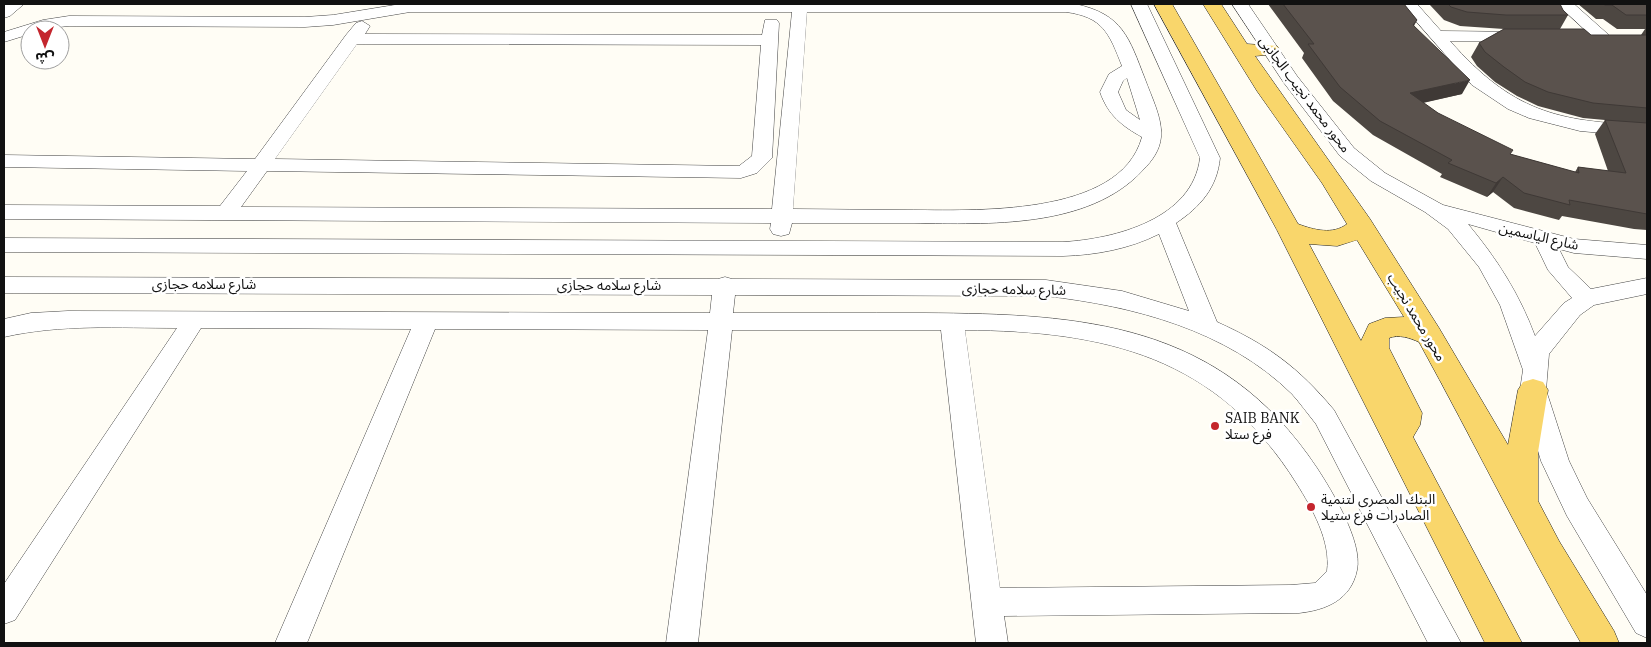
<svg xmlns="http://www.w3.org/2000/svg" width="1651" height="647" viewBox="0 0 1651 647" font-family="'IBM Plex Serif','Noto Sans Arabic',serif">
<rect width="100%" height="100%" fill="#fffdf5"/>
<g fill="none" stroke-linecap="round" stroke-linejoin="round">
<defs>
<path id="minor" d="M 6,4 L 24,4 L 10,16 L 4,18 L 4,6 Z
M 401,4 L 1075,4 C 1123,14 1129,38 1145,79 C 1151,96 1163,119 1161,137 C 1160,150 1152,161 1143,170 C 1089,229 987,224 914,223 C 873,223 833,223 792,223 L 789,234 L 781,236 L 773,234 L 770,229 L 771,223 L 4,219 L 4,205 L 220,206 L 247,171 L 4,167 L 4,155 L 255,159 L 346,35 L 356,23 L 362,21 L 370,26 L 365,34 L 762,35 L 765,20 L 777,20 L 779,23 L 772,158 L 757,173 L 741,178 L 267,171 L 241,207 L 772,209 L 792,12 L 410,12 L 333,25 L 305,27 L 69,26 L 30,30 L 30,34 L 4,42 L 4,32 L 43,20 L 69,16 L 305,17 L 333,15 ZM 807,12 L 1066,12 C 1103,17 1109,33 1122,66 L 1109,74 L 1100,92 C 1108,115 1122,126 1142,137 C 1120,218 972,210 907,210 C 869,210 831,209 793,209 ZM 357,44 L 761,45 L 752,156 L 739,166 L 275,159 ZM 1127,78 L 1140,120 L 1126,110 L 1118,92 L 1123,81 Z
M 1131,4 L 1147,4 L 1220,158 C 1217,188 1200,207 1176,223 L 1217,322 C 1268,345 1298,367 1334,410 L 1461,643 L 1428,643 L 1316,424 C 1308,414 1300,403 1292,394 C 1227,330 1134,306 1046,296 L 735,295 L 733,313 C 797,313 861,313 924,313 C 1083,314 1220,322 1317,468 C 1332,491 1363,542 1357,570 C 1351,600 1326,610 1299,613 L 1004,616 L 1008,643 L 976,643 L 941,330 L 732,330 L 698,643 L 666,643 L 708,330 L 435,329 L 307,643 L 275,643 L 411,329 L 201,328 L 15,620 L 4,624 L 4,584 L 177,328 C 119,328 61,324 4,337 L 4,319 L 31,313 L 68,311 L 710,313 L 712,295 L 4,293 L 4,277 L 718,279 L 725,277 L 732,279 L 1046,280 L 1122,291 L 1189,311 L 1159,234 C 1129,249 1096,255 1063,256 L 4,252 L 4,238 L 1063,242 C 1115,239 1193,219 1200,158 ZM 965,330 C 1106,331 1217,356 1297,484 C 1312,508 1331,541 1327,571 L 1315,583 L 1291,585 L 1000,588 Z
M 1232,4 L 1248,4 L 1297,76 L 1354,148 L 1385,173 L 1443,205 L 1574,239 L 1647,245 L 1647,259 L 1574,253 L 1559,249 L 1568,267 L 1591,289 L 1647,278 L 1647,294 L 1594,305 L 1580,315 L 1549,354 L 1546,390 L 1569,461 L 1587,498 L 1647,595 L 1647,638 L 1636,633 L 1567,516 L 1541,461 L 1520,390 L 1523,370 L 1500,305 L 1479,267 L 1448,229 L 1425,212 L 1371,181 L 1340,156 L 1284,83 ZM 1468,224 L 1535,243 L 1548,270 L 1572,298 L 1564,303 L 1535,336 C 1519,293 1497,259 1468,224 Z
M 1401,4 L 1417,4 L 1441,31 L 1529,32 L 1531,36 L 1529,40 L 1523,41 L 1450,41 C 1512,111 1556,122 1647,125 L 1647,137 L 1580,131 L 1529,118 L 1508,109 L 1472,85 Z
M 1557,4 L 1574,4 L 1610,36 L 1608,40 L 1596,40 Z"/>
<path id="major" d="M 1154,4 L 1172,4 L 1298,224 C 1314,230 1333,235 1347,224 L 1322,183 L 1257,91 L 1203,4 L 1221,4 L 1247,44 L 1277,46 L 1280,50 L 1277,54 L 1255,56 L 1370,219 L 1439,328 L 1508,445 L 1518,390 L 1523,382 L 1533,379 L 1543,382 L 1548,390 L 1538,452 L 1538,501 L 1559,541 L 1614,631 L 1619,643 L 1581,643 C 1524,544 1474,442 1419,342 C 1410,338 1399,334 1389,338 L 1389,348 L 1422,413 L 1420,425 L 1413,437 L 1522,643 L 1485,643 L 1277,230 ZM 1357,240 L 1404,317 L 1385,318 L 1369,324 L 1361,341 L 1309,244 L 1337,246 Z"/>
</defs>
<use href="#minor" stroke="#444" stroke-width="1"/>
<use href="#major" stroke="#222" stroke-width="1"/>
<use href="#minor" fill="#fff" fill-rule="evenodd"/>
<use href="#major" fill="#f9d66b" fill-rule="evenodd"/>
</g>
<path fill="#4d4742" d="M 1268,4 L 1404,4 L 1417,20 L 1414,26 L 1462,94 L 1423,103 L 1438,113 L 1510,154 L 1575,172 L 1578,167 L 1608,171 L 1595,134 L 1605,120 L 1583,118 L 1538,106 L 1517,96 L 1495,82 L 1477,66 L 1471,57 L 1479,43 L 1504,29 L 1460,26 L 1444,20 L 1429,4 L 1560,4 L 1563,10 L 1568,15 L 1560,29 L 1591,35 L 1641,35 L 1645,29 L 1617,29 L 1603,19 L 1596,19 L 1578,4 L 1647,4 L 1647,230 L 1634,229 L 1562,216 L 1559,220 L 1514,208 L 1493,192 L 1487,197 L 1440,177 L 1442,174 L 1373,135 L 1333,101 L 1302,58 L 1304,53 Z"/>
<path fill="#3f3936" d="M 1470,80 L 1462,94 L 1403,107 L 1410,93 Z
M 1503,177 L 1493,192 L 1487,197 L 1496,183 Z"/>
<path fill="#5a524d" stroke="#3f3936" d="M 1283,4 L 1404,4 L 1417,20 L 1413,25 L 1470,80 L 1410,93 L 1438,113 L 1513,150 L 1510,154 L 1579,173 L 1578,167 L 1626,173 L 1605,120 L 1647,123 L 1647,214 L 1569,200 L 1570,205 L 1524,193 L 1503,177 L 1496,183 L 1448,163 L 1452,160 L 1380,121 L 1340,87 L 1308,44 L 1314,44 Z
M 1448,4 L 1560,4 L 1563,10 L 1568,15 L 1506,15 L 1467,12 L 1451,7 Z
M 1603,4 L 1647,4 L 1647,15 L 1626,15 L 1612,5 L 1605,5 Z
M 1504,29 L 1584,29 L 1591,35 L 1647,35 L 1647,108 L 1593,103 L 1548,92 L 1525,82 L 1504,67 L 1485,52 L 1479,43 Z"/>
<g fill="#c4262e" stroke="#fff" stroke-width="2">
<circle cx="1215" cy="426" r="5"/>
<circle cx="1311" cy="507" r="5"/>
</g>
<g text-anchor="middle" stroke-width="5" stroke-linejoin="round" paint-order="stroke">
<g font-size="14" fill="#111" stroke="#fff">
<text transform="translate(1305 94) rotate(53)" y="5">محور محمد نجيب الجانبى</text>
<text transform="translate(1539 236) rotate(13)" y="5">شارع الياسمين</text>
<text x="204" y="289">شارع سلامه حجازى</text>
<text x="609" y="290">شارع سلامه حجازى</text>
<text transform="translate(1014 289) rotate(1)" y="5">شارع سلامه حجازى</text>
<text transform="translate(1417 317) rotate(59)" y="5">محور محمد نجيب</text>
</g>
<g font-size="14" fill="#111" stroke="#fff" text-anchor="start">
<text x="1225" y="423">SAIB BANK<tspan x="1225" dy="16">فرع ستلا</tspan></text>
<text x="1321" y="504">البنك المصرى لتنمية<tspan x="1321" dy="16">الصادرات فرع ستيلا</tspan></text>
</g>
</g>
<rect width="1651" height="647" fill="none" stroke="#111111" stroke-width="10"/>
<g transform="translate(45 45) rotate(180)"><circle r="24" fill="#ffffff" stroke="#a0a0a0"/>
<path d="M0-4L9 19L0 12L-9 19Z" fill="#c4262e"/>
<text y="-8" font-size="14" font-weight="bold" text-anchor="middle" fill="#111111">ش</text>
</g>
</svg>
